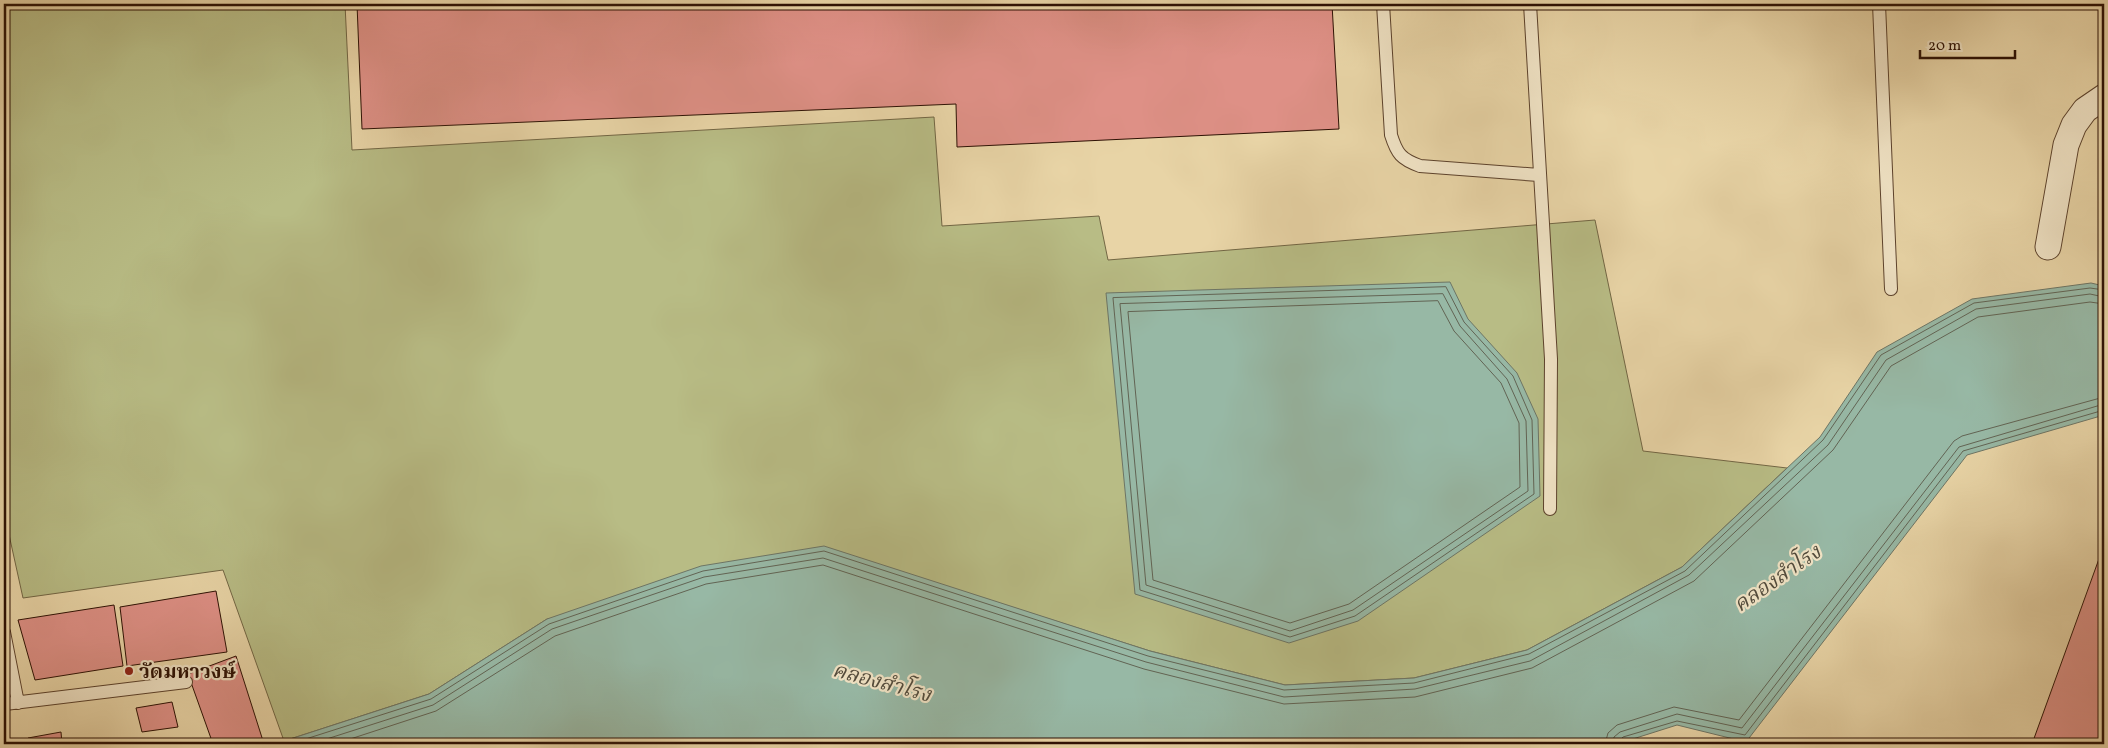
<svg xmlns="http://www.w3.org/2000/svg" width="2108" height="748" viewBox="0 0 2108 748" font-family="Vollkorn,'Noto Serif Thai',serif">
<rect width="100%" height="100%" fill="#e8d4a6"/>
<filter id="stains"><feTurbulence type="fractalNoise" baseFrequency=".004" numOctaves="4"/><feColorMatrix values="0 0 0 0 .2 0 0 0 0 .09 0 0 0 0 .02 0 0 0 .5 -.17"/></filter>
<radialGradient id="worn" r=".72"><stop offset=".6" stop-color="#630" stop-opacity="0"/><stop offset="1" stop-color="#630" stop-opacity=".3"/></radialGradient>
<path fill="#b8bc85" stroke="#726644" d="M 4,4 L 345,4 L 352,150 L 934,117 L 942,226 L 1099,216 L 1108,260 L 1595,220 L 1643,451 L 1787,468 L 1682,567 L 1527,650 L 1414,678 L 1285,685 L 1150,651 L 958,590 L 547,619 L 429,694 L 284,741 L 223,570 L 23,598 L 4,512 Z"/>
<path fill="#97b8a5" stroke="#6d7565" d="M 1450,282 L 1468,319 L 1517,373 L 1538,419 L 1540,496 L 1358,621 L 1289,643 L 1135,594 L 1106,293 Z
M 2091,283 L 2104,286 L 2104,415 L 1967,455 L 1746,742 L 1677,725 L 1617,744 L 285,744 L 284,741 L 429,694 L 547,619 L 701,566 L 824,546 L 1150,651 L 1285,685 L 1414,678 L 1527,650 L 1682,567 L 1820,437 L 1877,352 L 1972,299 Z"/>
<g fill="none" stroke-linecap="round" stroke-linejoin="round">
<path stroke="#626454" stroke-width="1" d="M 1446,287 L 1464,322 L 1513,376 L 1532,420 L 1534,494 L 1355,616 L 1290,637 L 1140,590 L 1113,298 Z
M 1443,294 L 1460,326 L 1507,379 L 1526,421 L 1528,491 L 1353,610 L 1290,631 L 1146,585 L 1120,304 Z
M 1438,301 L 1454,331 L 1501,383 L 1519,423 L 1520,487 L 1349,604 L 1290,623 L 1153,580 L 1128,312 Z
M 290,744 L 431,699 L 549,624 L 703,571 L 824,551 L 1148,656 L 1284,690 L 1414,683 L 1529,654 L 1685,571 L 1823,440 L 1881,355 L 1974,303 L 2090,288 L 2104,290
M 311,744 L 433,705 L 552,629 L 704,577 L 823,558 L 1146,662 L 1284,697 L 1415,689 L 1530,661 L 1689,575 L 1828,445 L 1886,360 L 1976,309 L 2090,294 L 2104,297
M 335,744 L 436,711 L 555,636 L 706,584 L 823,565 L 1144,669 L 1284,704 L 1415,697 L 1532,668 L 1694,581 L 1833,450 L 1891,366 L 1978,317 L 2090,302 L 2104,304
M 1605,744 L 1608,733 L 1617,725 L 1674,707 L 1739,720 L 1954,441 L 1962,436 L 2104,397
M 1613,744 L 1614,737 L 1620,732 L 1677,714 L 1742,728 L 1959,447 L 2104,404
M 1619,744 L 1620,740 L 1623,737 L 1677,721 L 1745,735 L 1963,451 L 2104,410"/>
</g>
<path fill="#de9086" stroke="#2d1104" d="M 357,4 L 1332,4 L 1339,129 L 957,147 L 956,104 L 362,129 Z
M 2104,545 L 2104,744 L 2032,744 Z
M 216,591 L 227,652 L 127,666 L 120,607 Z
M 114,605 L 123,666 L 35,680 L 18,620 Z
M 236,656 L 264,744 L 213,744 L 188,674 Z
M 172,702 L 178,727 L 142,732 L 136,708 Z
M 61,732 L 62,744 L 29,744 L 28,738 Z
M 211,740 L 211,744 L 180,744 Z"/>
<g fill="none" stroke-linecap="round" stroke-linejoin="round">
<defs>
<path id="service" d="M 1383,4 L 1391,135 C 1397,154 1401,159 1420,166 L 1539,175
M 1530,4 L 1551,359 L 1550,509
M 1879,4 L 1891,289
M 4,632 L 18,703
M 5,704 L 186,682"/>
<path id="minor" d="M 2048,247 L 2066,145 L 2074,125 L 2085,110 L 2104,97"/>
</defs>
<use href="#service" stroke="#5c422c" stroke-width="14"/>
<use href="#minor" stroke="#5c422c" stroke-width="27"/>
<use href="#service" stroke="#f0e3c5" stroke-width="12"/>
<use href="#minor" stroke="#f0e3c5" stroke-width="25"/>
</g>
<circle fill="#8f2418" stroke="#f0e3c5" stroke-width="2" cx="129" cy="671" r="5"/>
<g text-anchor="middle" stroke-width="4.5" stroke-linejoin="round" paint-order="stroke">
<g font-size="20" font-weight="bold" fill="#2d1104" stroke="#f0e3c5" text-anchor="start">
<text x="139" y="678">วัดมหาวงษ์</text>
</g>
<g font-size="21" font-style="italic" fill="#524b3c" stroke="#f0e3c5">
<text transform="translate(1777 578) rotate(-35)" y="7">คลองสำโรง</text>
<text transform="translate(882 682) rotate(15)" y="7">คลองสำโรง</text>
</g>
</g>
<rect width="2108" height="748" fill="none" stroke="#e8d4a6" stroke-width="20"/>
<rect x="5" y="5" width="2098" height="738" fill="none" stroke="#2d1104" stroke-width="2.5"/>
<rect x="10" y="10" width="2088" height="728" fill="none" stroke="#2d1104"/>
<path d="M1920 50v8h95v-8" fill="none" stroke="#2d1104" stroke-width="2.5"/>
<text x="1928" y="50" font-size="15" fill="#2d1104" stroke="#f0e3c5" stroke-width="4" paint-order="stroke">20 m</text>
<rect width="100%" height="100%" filter="url(#stains)"/>
<rect width="100%" height="100%" fill="url(#worn)"/>
</svg>
